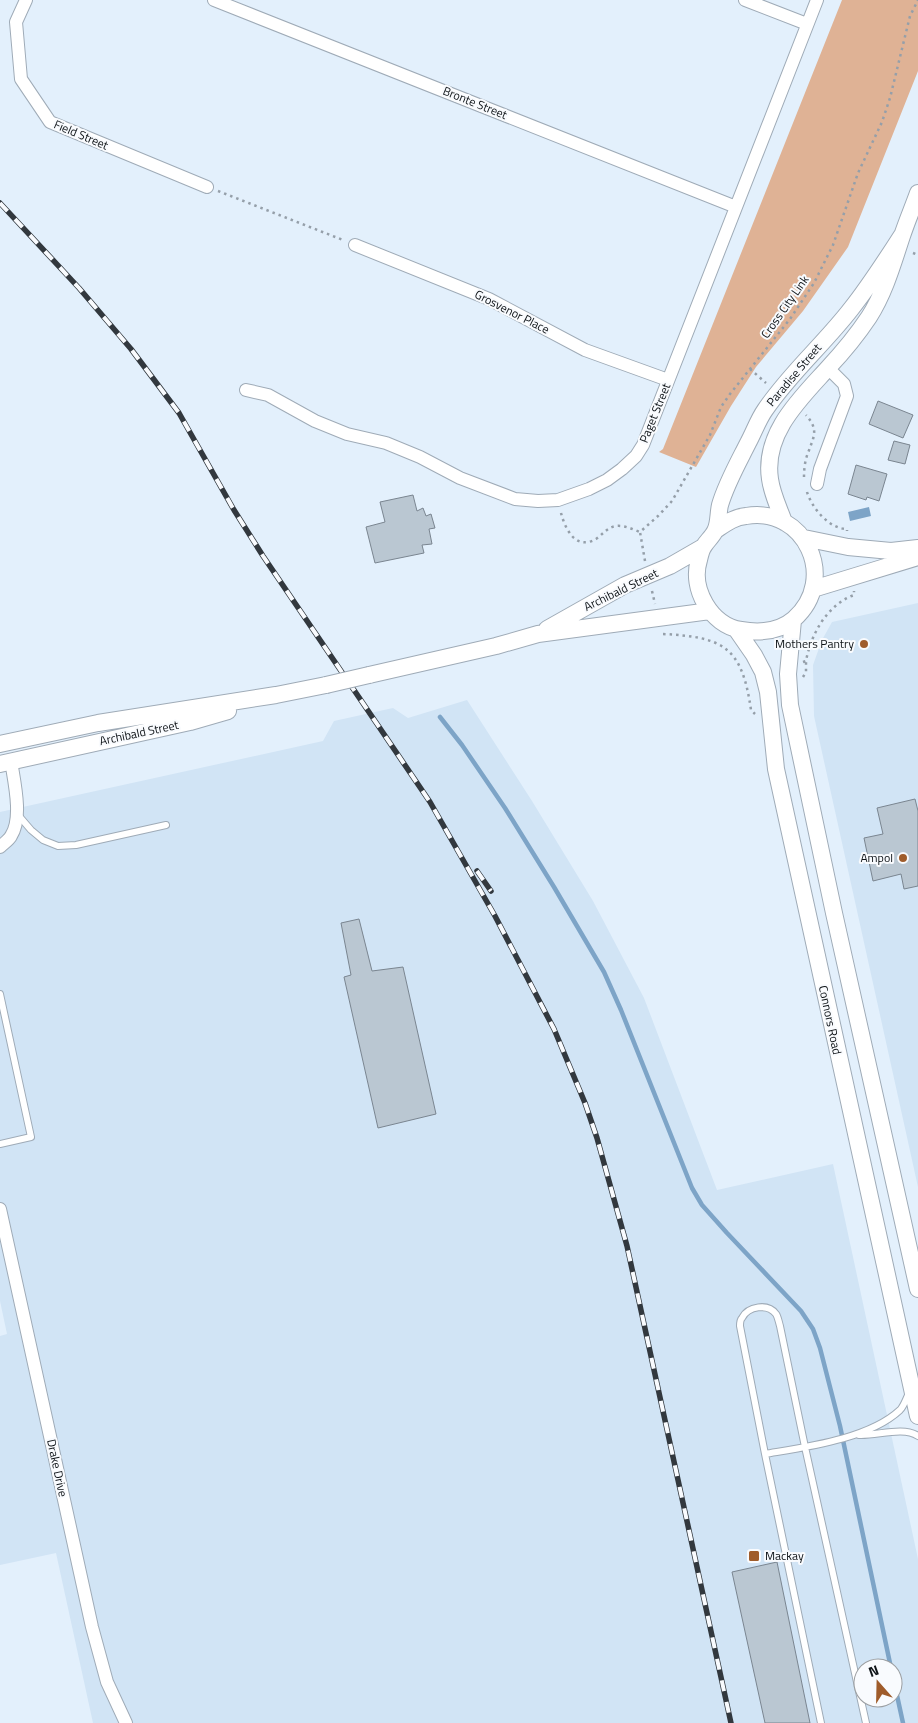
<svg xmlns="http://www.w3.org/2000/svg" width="918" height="1723" viewBox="0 0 918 1723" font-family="'Titillium Web',sans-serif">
<rect width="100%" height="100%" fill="#e3f0fc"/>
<path fill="#d1e4f5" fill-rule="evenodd" d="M 918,603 L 918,1187 L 814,716 L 813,665 L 822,640 L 832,622 Z
M 467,700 L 532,801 L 593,901 L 644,998 L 717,1190 L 833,1164 L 918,1559 L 918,1723 L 93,1723 L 56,1553 L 0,1565 L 0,1336 L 7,1334 L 0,1301 L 0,812 L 323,741 L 334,721 L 393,708 L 408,718 ZM 863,1668 L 893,1668 L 893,1698 L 863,1698 Z"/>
<path fill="#dfb295" d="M 842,0 L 918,0 L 918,71 L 848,247 L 803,311 L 756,367 L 731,406 L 696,467 L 659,452 L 663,449 Z"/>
<path fill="#7da4c7" d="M 869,507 L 871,516 L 850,521 L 848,512 Z"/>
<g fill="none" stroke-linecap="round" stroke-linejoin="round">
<path stroke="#7da4c7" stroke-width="4.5" d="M 440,717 L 462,745 L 505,808 L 554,887 L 604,972 L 621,1010 L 692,1188 L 702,1205 L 727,1233 L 801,1311 L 813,1329 L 820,1348 L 840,1426 L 891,1668
M 893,1677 L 903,1723"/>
</g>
<path fill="#bac7d2" stroke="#7a8590" d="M 878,401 L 913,415 L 903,438 L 869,424 Z
M 894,441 L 910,445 L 905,464 L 888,460 Z
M 856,465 L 887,474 L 879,501 L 867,497 L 866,500 L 848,494 Z
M 413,495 L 417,511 L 423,508 L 426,516 L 431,514 L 435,528 L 429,529 L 432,544 L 422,545 L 424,553 L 375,563 L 366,527 L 385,522 L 380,502 Z
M 915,799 L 918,811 L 918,886 L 904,889 L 901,874 L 873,881 L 864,838 L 883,834 L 877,808 Z
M 359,919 L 372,971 L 403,967 L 436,1114 L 378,1128 L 344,977 L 351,975 L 341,923 Z
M 777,1562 L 810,1723 L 765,1723 L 732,1572 Z"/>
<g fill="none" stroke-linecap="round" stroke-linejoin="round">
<defs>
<path id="service" d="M 19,816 L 31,830 L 43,840 L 58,846 L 76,845 L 166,825
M 0,994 L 31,1137 L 0,1144
M 859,1435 C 877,1436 903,1426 918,1436
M 765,1454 L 740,1326 C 740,1323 740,1320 742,1318 C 748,1306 768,1303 776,1314 C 778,1317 779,1323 780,1326 L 805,1447 L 866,1723
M 821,1723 L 765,1454 C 806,1447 869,1439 900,1410 C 904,1406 906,1399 909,1393"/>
<path id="minor" d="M 26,0 L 16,22 L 21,79 L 50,122 L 207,187
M 214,0 L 736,207
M 745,0 L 807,24
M 355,245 L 489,299 L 585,350 L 668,380
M 246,390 L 268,395 L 315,421 L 347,434 L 386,443 L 420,457 L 460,478 L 515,499 L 538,501 L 558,500 L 589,489 L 607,480 L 622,469 L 636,456 L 643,445 L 817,0
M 817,484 L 820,469 L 847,396 L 844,384 L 828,368
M 0,847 C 4,843 9,840 11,836 C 23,818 14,781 11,761
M 0,1209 L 92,1627 L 107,1682 L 126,1723"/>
<path id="tertiary" d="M 784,522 C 779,508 772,494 770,479 C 763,433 801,398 828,368 C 843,352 857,335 869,317 C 885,292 893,263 902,236 C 907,221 913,207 918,193
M 716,530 C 725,524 734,517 746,516 C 805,506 839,579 794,619 C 779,632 759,633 741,630 C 711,625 690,589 699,560 C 700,556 701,550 704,546 C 707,541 712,537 715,531 C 719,524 718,513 720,505 C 726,484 738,463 748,443 C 754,432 758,420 765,410 C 790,373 824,344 851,309 C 870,285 886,260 902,235
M 804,538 L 848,547 L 891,551 L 918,548
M 813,589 L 918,557
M 793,620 L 788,674 L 790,705 L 834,913 L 918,1289
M 547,629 L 625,585 L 670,566 L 703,547
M 736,629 L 754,655 L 763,672 L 768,692 L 776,769 L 918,1416
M 369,675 L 496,646 L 538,634 L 710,611
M 0,744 L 98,723 L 276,695 L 326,685
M 0,764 L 190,722 L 228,711"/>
</defs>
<use href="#service" stroke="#9fabb7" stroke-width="8"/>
<use href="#minor" stroke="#9fabb7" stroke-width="14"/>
<use href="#tertiary" stroke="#9fabb7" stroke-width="18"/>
<path stroke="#959fa9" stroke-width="2.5" stroke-dasharray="2.5 4" stroke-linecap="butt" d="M 218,191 L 343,240
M 913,253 L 918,255
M 750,369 L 766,383
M 804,477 C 804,469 805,460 808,453 C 814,436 819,430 806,415
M 807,492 C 812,508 829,529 847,529 L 847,531
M 561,513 C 565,528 575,551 596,539 C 603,534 608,527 616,526 C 624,525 632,529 640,532
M 645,561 L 640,532 L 658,516 L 672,501 L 710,435 L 721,407 L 730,394 L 790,319 L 814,283 L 833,245 L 858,173 L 882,122 L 890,98 L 910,16 L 918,0
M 652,591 L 655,604
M 663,634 C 724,637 742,647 751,710 L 755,714
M 803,662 L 806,661 C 811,634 827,605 854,595 L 854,591
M 803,677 L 806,672 L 806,661"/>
<use href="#service" stroke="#fff" stroke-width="6"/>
<use href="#minor" stroke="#fff" stroke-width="12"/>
<use href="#tertiary" stroke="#fff" stroke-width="16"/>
<defs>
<path id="rail" d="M 0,203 L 79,288 L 131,349 L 179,413 L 234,510 L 263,556 L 430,802 L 495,916 L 554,1029 L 585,1103 L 597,1138 L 627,1246 L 731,1723
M 477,871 L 491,891"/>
</defs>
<use href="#rail" stroke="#32383e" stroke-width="5.5"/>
<use href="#rail" stroke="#f9fbfe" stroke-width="4" stroke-dasharray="11" stroke-linecap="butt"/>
<defs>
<path id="tertiary-bridge" d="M 326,685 L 369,675"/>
</defs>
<use href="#tertiary-bridge" stroke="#9fabb7" stroke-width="18" stroke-linecap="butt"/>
<use href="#tertiary-bridge" stroke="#fff" stroke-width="16"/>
</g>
<g fill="#9f5c2b" stroke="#f9fbfe" stroke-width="2">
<circle cx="864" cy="644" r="5"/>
<circle cx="903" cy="858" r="5"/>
<rect x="748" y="1550" width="12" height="12" rx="2.5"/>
</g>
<g text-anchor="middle" stroke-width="4" stroke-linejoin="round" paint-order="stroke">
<g font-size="12" fill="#0d1216" stroke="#f9fbfe">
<text transform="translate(475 103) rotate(22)" y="4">Bronte Street</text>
<text transform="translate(81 135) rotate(23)" y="4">Field Street</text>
<text transform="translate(785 307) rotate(-55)" y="4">Cross City Link</text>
<text transform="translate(512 312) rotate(27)" y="4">Grosvenor Place</text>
<text transform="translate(794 375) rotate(-50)" y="4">Paradise Street</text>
<text transform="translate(655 413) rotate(-68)" y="4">Paget Street</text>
<text transform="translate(621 590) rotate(-26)" y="4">Archibald Street</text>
<text transform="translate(139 733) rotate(-12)" y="4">Archibald Street</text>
<text transform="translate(830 1020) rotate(78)" y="4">Connors Road</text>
<text transform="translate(57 1468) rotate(78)" y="4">Drake Drive</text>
</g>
<g font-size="12" fill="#0d1216" stroke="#f9fbfe" text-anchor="end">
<text x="854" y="648">Mothers Pantry</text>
<text x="893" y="862">Ampol</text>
<text x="765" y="1560" text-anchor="start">Mackay</text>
</g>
</g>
<g transform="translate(878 1683) rotate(340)"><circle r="24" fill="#f9fbfe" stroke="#9b9ea1"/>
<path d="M0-4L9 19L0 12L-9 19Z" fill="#9f5c2b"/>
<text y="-8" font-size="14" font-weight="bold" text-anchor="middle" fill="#0d1216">N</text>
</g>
</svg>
